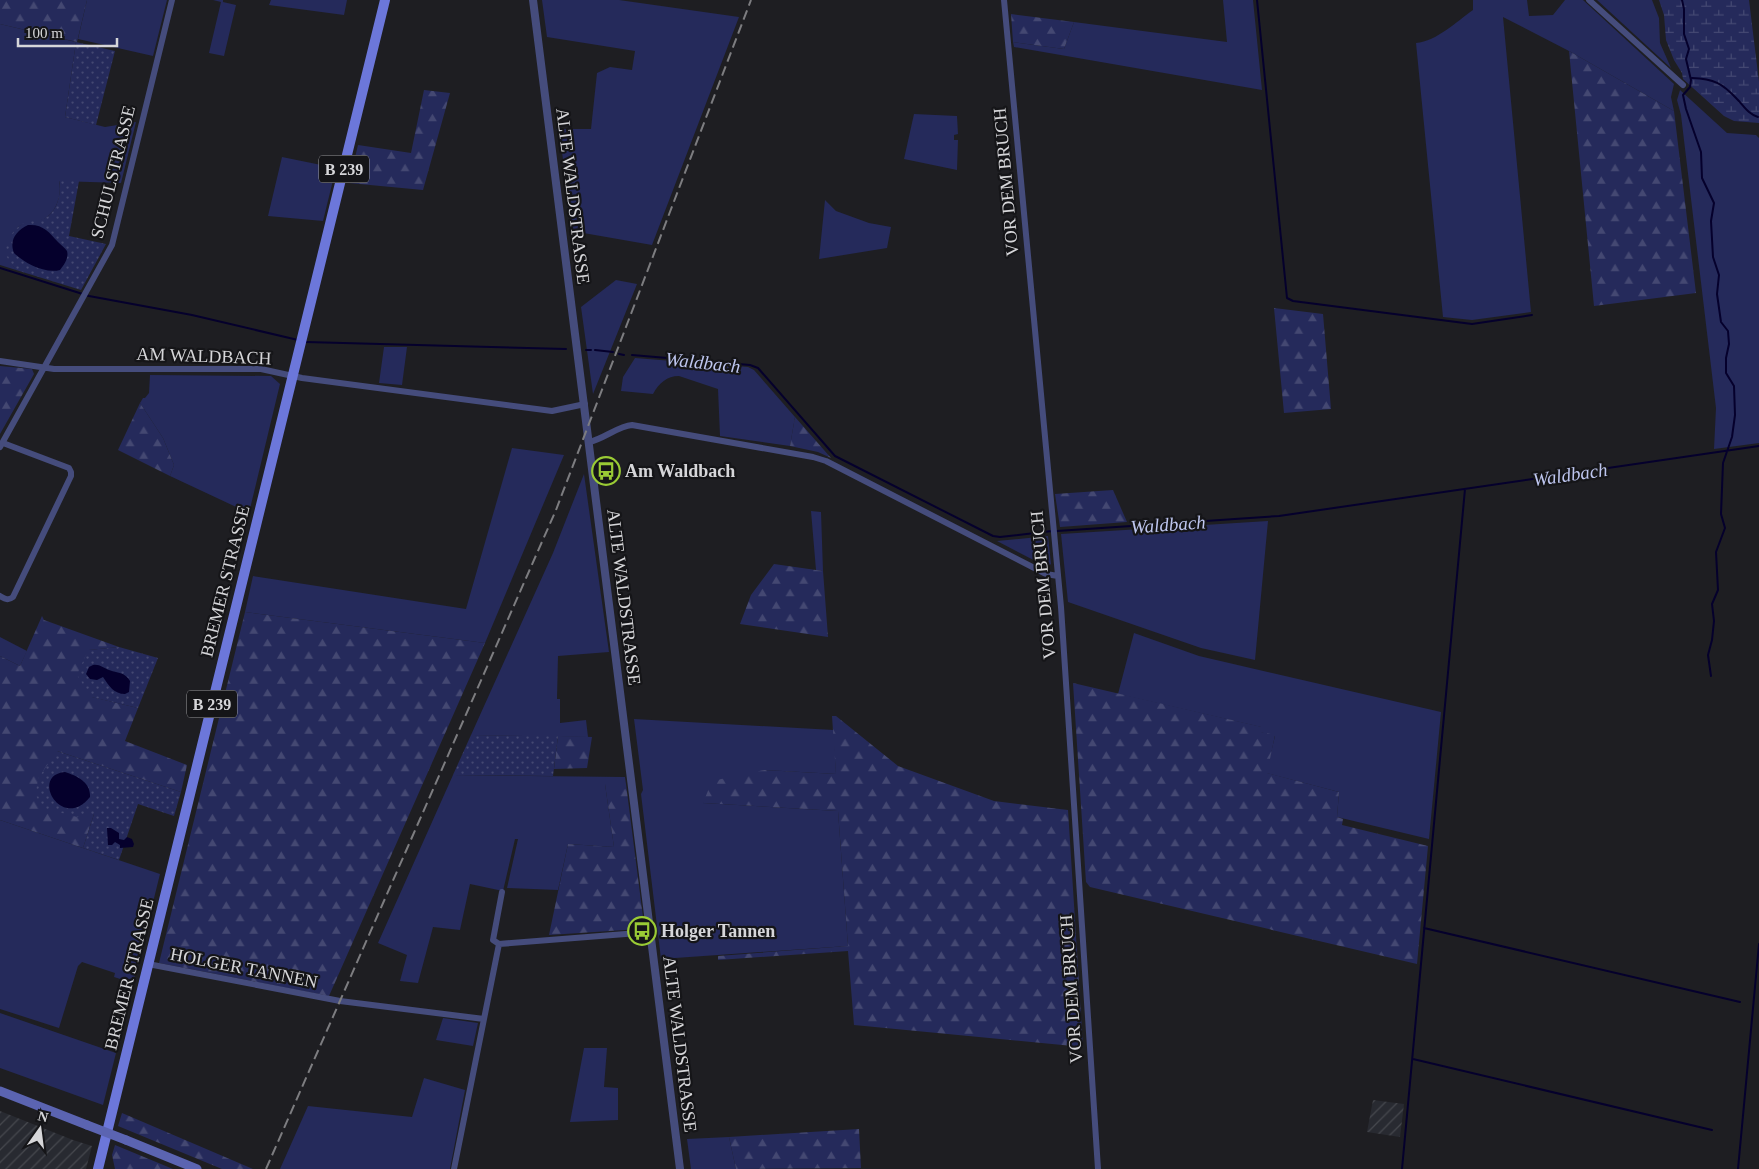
<svg xmlns="http://www.w3.org/2000/svg" width="1759" height="1169" viewBox="0 0 1759 1169" font-family="'Times New Roman',serif">
<defs>
<pattern id="industrial-furrows" width="10" height="10" patternUnits="userSpaceOnUse" patternTransform="scale(1.25)"><rect width="10" height="10" fill="#282a31"/><path d="M-1 1l2-2M0 10L10 0M9 11l2-2" fill="none" stroke="#46484e"/></pattern>
<pattern id="forest-firs" width="22" height="20" patternUnits="userSpaceOnUse" patternTransform="scale(1.25)"><rect width="22" height="20" fill="#252a5b"/><path d="M5 1l3.5 6h-7zM16 11l3.5 6h-7z" fill="#444872"/></pattern>
<pattern id="wetland-marsh" width="20" height="14" patternUnits="userSpaceOnUse" patternTransform="scale(1.25)"><rect width="20" height="14" fill="#252a5b"/><path d="M1 5h8M5 5V1M11 12h8M15 12V8" fill="none" stroke="#444872"/></pattern>
<pattern id="park-dots" width="8" height="8" patternUnits="userSpaceOnUse" patternTransform="scale(1.25)"><rect width="8" height="8" fill="#252a5b"/><path d="M2 2h.1M6 6h.1" fill="none" stroke="#444872" stroke-width="1.8" stroke-linecap="round"/></pattern>
</defs>
<rect width="100%" height="100%" fill="#1e1e22"/>
<path fill="url(#industrial-furrows)" d="M 1373,1100 L 1404,1104 L 1400,1137 L 1367,1132 Z
M 0,1111 L 73,1140 L 92,1146 L 86,1169 L 0,1169 Z"/>
<path fill="#252a5b" d="M 87,0 L 167,0 L 153,56 L 78,39 Z
M 213,0 L 223,0 L 223,2 L 236,5 L 224,56 L 209,53 L 221,2 Z
M 271,0 L 347,0 L 344,15 L 269,5 Z
M 542,0 L 619,0 L 739,17 L 652,245 L 572,231 L 560,136 L 556,129 L 591,129 L 597,73 L 610,67 L 632,70 L 635,51 L 547,37 Z
M 1223,0 L 1253,0 L 1262,90 L 1014,47 L 1013,42 L 1064,49 L 1074,22 L 1227,42 Z
M 1473,0 L 1527,0 L 1529,16 L 1553,15 L 1565,0 L 1583,0 L 1674,84 L 1671,97 L 1674,111 L 1569,51 L 1503,17 L 1531,312 L 1472,320 L 1443,317 L 1416,43 C 1437,41 1456,22 1473,10 Z
M 1597,0 L 1652,0 L 1659,18 L 1660,43 L 1671,68 Z
M 0,24 L 76,42 L 65,117 L 105,127 L 136,122 L 121,183 L 59,181 C 62,194 57,212 44,219 C 35,223 27,221 18,227 L 7,256 L 16,270 L 0,265 Z
M 1680,90 L 1727,133 L 1756,135 L 1759,138 L 1759,443 L 1714,449 L 1716,408 L 1681,115 L 1677,100 Z
M 914,114 L 957,116 L 958,134 L 954,135 L 954,140 L 958,140 L 957,170 L 904,159 Z
M 282,157 L 336,168 L 323,221 L 268,216 Z
M 825,200 L 836,211 L 869,223 L 891,227 L 887,248 L 819,259 Z
M 616,280 L 637,284 L 593,394 L 581,307 Z
M 384,347 L 407,347 L 402,385 L 379,383 Z
M 635,358 L 748,367 L 754,370 L 795,417 L 790,446 L 720,436 L 718,389 L 679,376 C 667,376 659,383 653,394 L 621,391 L 623,377 Z
M 150,375 L 271,376 L 280,384 L 249,513 L 170,476 L 174,465 L 163,438 L 140,403 L 143,398 L 145,398 L 149,393 Z
M 512,448 L 564,455 L 485,643 L 245,612 L 253,576 L 466,609 Z
M 584,474 L 609,652 L 558,656 L 557,699 L 560,699 L 560,723 L 586,720 L 588,737 L 471,735 L 553,553 Z
M 811,511 L 821,512 L 823,571 L 816,570 Z
M 1268,521 L 1255,660 L 1201,648 L 1068,602 L 1061,534 Z
M 1048,536 L 1051,564 L 1047,567 L 997,541 Z
M 1134,633 L 1199,656 L 1441,712 L 1429,839 L 1337,817 L 1339,792 L 1266,773 L 1275,736 L 1260,732 L 1261,727 L 1118,694 Z
M 0,637 L 27,651 L 20,666 L 0,656 Z
M 634,719 L 834,730 L 836,774 L 764,770 L 703,803 L 838,811 L 848,946 L 661,959 L 641,794 L 643,790 Z
M 453,775 L 625,777 L 626,784 L 605,784 L 614,847 L 568,844 L 558,890 L 507,888 L 518,839 L 515,839 L 503,891 L 470,884 L 460,930 L 433,927 L 418,983 L 400,981 L 407,955 L 378,943 Z
M 0,820 L 160,874 L 133,983 L 114,977 L 115,973 L 82,962 L 78,966 L 59,1028 L 0,1009 Z
M 0,1013 L 116,1053 L 103,1105 L 0,1068 Z
M 443,1018 L 478,1023 L 473,1046 L 436,1040 Z
M 584,1048 L 607,1048 L 604,1087 L 618,1088 L 618,1120 L 570,1122 Z
M 424,1078 L 465,1090 L 450,1169 L 280,1169 L 308,1106 L 412,1117 Z
M 729,1137 L 736,1169 L 691,1169 L 687,1139 Z"/>
<path fill="url(#forest-firs)" d="M 0,0 L 87,0 L 77,42 L 0,24 Z
M 1011,14 L 1074,22 L 1064,49 L 1013,42 Z
M 1569,51 L 1674,111 L 1696,293 L 1594,306 Z
M 424,90 L 450,93 L 423,190 L 349,183 L 358,145 L 411,153 Z
M 1274,308 L 1323,314 L 1331,409 L 1284,413 Z
M 0,366 L 32,369 L 34,374 L 0,434 Z
M 140,403 L 163,438 L 174,465 L 170,476 L 118,450 Z
M 795,417 L 831,458 L 818,452 L 790,446 Z
M 1113,490 L 1127,522 L 1060,527 L 1055,494 Z
M 774,564 L 823,571 L 828,637 L 740,624 L 751,595 Z
M 245,612 L 485,643 L 329,996 L 159,963 Z
M 42,616 L 44,620 L 119,647 L 89,650 L 92,697 L 138,708 L 125,741 L 187,765 L 181,792 L 57,751 L 94,814 L 83,848 L 0,820 L 0,656 L 20,666 Z
M 1073,683 L 1262,727 L 1261,732 L 1275,735 L 1267,773 L 1339,792 L 1337,817 L 1343,819 L 1342,825 L 1428,846 L 1417,964 L 1090,887 L 1086,882 Z
M 832,716 L 836,716 L 898,766 L 994,801 L 1068,810 L 1083,1047 L 854,1025 L 848,951 L 718,960 L 718,956 L 848,946 L 838,811 L 703,803 L 712,781 L 764,770 L 836,774 Z
M 558,736 L 592,737 L 587,768 L 554,769 Z
M 605,784 L 626,784 L 644,925 L 640,929 L 549,935 L 568,844 L 614,847 Z
M 122,1113 L 253,1169 L 222,1169 L 118,1126 Z
M 859,1129 L 861,1168 L 736,1169 L 729,1137 Z
M 115,1145 L 173,1169 L 115,1169 L 112,1155 Z"/>
<path fill="url(#wetland-marsh)" d="M 1659,0 L 1749,0 L 1759,82 L 1759,123 L 1734,121 L 1724,116 L 1683,79 L 1682,73 L 1674,60 L 1666,40 L 1664,15 Z"/>
<path fill="url(#park-dots)" d="M 76,42 L 115,51 L 96,125 L 65,117 Z
M 59,180 L 79,181 L 69,236 L 106,244 L 81,290 L 16,270 C 13,266 9,261 7,257 C 3,243 14,227 26,222 C 33,220 39,221 45,218 C 57,212 62,193 59,180 Z
M 119,647 L 158,658 L 138,708 L 91,697 L 77,675 L 88,650 Z
M 471,735 L 558,736 L 553,776 L 453,775 Z
M 57,751 L 181,792 L 174,816 L 138,804 L 119,860 L 83,848 L 94,814 L 77,817 L 43,808 L 35,794 L 39,777 Z"/>
<path fill="#05002c" d="M 28,225 C 43,224 49,232 58,242 C 61,245 65,248 67,251 C 69,258 64,265 60,270 C 45,274 24,263 14,253 C 9,240 16,231 28,225 Z
M 93,665 C 100,664 103,668 109,670 C 117,673 125,672 130,681 L 129,692 L 125,694 C 114,694 109,686 103,677 L 97,680 L 90,679 L 86,674 L 89,667 Z
M 65,772 C 77,776 91,782 90,797 C 62,832 29,775 65,772 Z
M 107,828 L 111,828 L 119,833 L 119,839 L 124,840 L 127,837 L 132,839 L 134,844 L 133,847 L 120,848 L 120,845 L 115,842 L 112,845 L 108,845 Z"/>
<g fill="none" stroke-linecap="round" stroke-linejoin="round">
<path stroke="#05002c" stroke-width="2" d="M 1257,0 L 1287,298 L 1293,301 L 1472,324 L 1532,315
M 1682,0 L 1684,9 L 1684,34 L 1689,49 L 1686,59 L 1691,80 L 1690,87 L 1683,95 L 1686,109 L 1701,152 L 1702,178 L 1714,203 L 1711,221 L 1713,257 L 1719,275 L 1717,294 L 1721,322 L 1728,331 L 1729,344 L 1726,358 L 1726,373 L 1734,386 L 1735,415 L 1732,437 L 1723,463 L 1721,514 L 1725,528 L 1716,552 L 1718,590 L 1712,604 L 1714,621 L 1712,640 L 1708,655 L 1711,676
M 1692,78 C 1714,79 1722,83 1737,99 C 1744,106 1748,114 1758,117
M 0,268 L 89,296 L 192,315 L 298,340
M 306,342 L 566,349
M 586,350 L 591,350
M 595,350 L 613,352
M 619,354 L 624,355
M 632,355 L 750,365 L 758,368 L 835,456 L 993,536 L 1000,537 L 1052,531
M 1057,531 L 1279,516 L 1759,446
M 1424,928 L 1740,1002
M 1413,1059 L 1712,1130
M 1402,1169 L 1465,489
M 1738,1169 L 1759,944"/>
<path stroke="#454c7c" stroke-width="6" d="M 1004,0 L 1061,607 L 1098,1169
M 1589,0 L 1683,85
M 0,361 L 54,369 L 261,369 L 302,378 L 552,411 L 585,404
M 589,442 C 604,439 618,426 632,425 L 813,457 L 826,461 L 1046,574 L 1058,576
M 0,447 L 112,245 L 172,0
M 0,596 C 5,599 8,601 13,597 L 71,476 L 71,472 L 69,468 L 3,443
M 499,944 L 651,932
M 148,964 L 340,1001 L 484,1019
M 454,1169 L 499,944 L 493,940 L 502,892"/>
<path stroke="#454c7c" stroke-width="8" d="M 533,0 L 680,1169"/>
<path stroke="#5b64b1" stroke-width="9" d="M 0,1091 L 87,1125
M 126,1140 L 197,1169"/>
<path stroke="#6c77da" stroke-width="10" d="M 98,1169 L 385,0"/>
<path stroke="#7d7d80" stroke-width="2" stroke-dasharray="10 5" stroke-linecap="butt" d="M 266,1169 L 556,510 L 751,0"/>
<path stroke="#5b64b1" stroke-width="9" d="M 87,1125 L 126,1140"/>
</g>
<defs>
<symbol id="bus-ring" viewBox="-11 -11 22 22"><circle r="9.5" fill="#151518" stroke="#9acb35" stroke-width="1.5"/><path d="M-5-6H5V4H4V6H2V4H-2V6H-4V4H-5ZM-3.5-4V0h7V-4ZM-3.5 1.2v1.5H-2V1.2ZM2 1.2v1.5H3.5V1.2Z" fill="#9acb35"/></symbol>
</defs>
<g fill-rule="evenodd">
<use href="#bus-ring" x="590" y="455" width="32" height="32"/>
<use href="#bus-ring" x="626" y="915" width="32" height="32"/>
</g>
<g text-anchor="middle" stroke-width="4.5" stroke-linejoin="round" paint-order="stroke">
<g fill="#151518" stroke="#9c9c9f" stroke-width="1">
<rect x="319" y="155.5" width="50" height="27" rx="4"/>
<rect x="187" y="690.5" width="50" height="27" rx="4"/>
</g>
<g font-size="16" font-weight="bold" fill="#d6d6d9">
<text x="344" y="175">B 239</text>
<text x="212" y="710">B 239</text>
</g>
<g font-size="18" fill="#d6d6d9" stroke="#151518">
<text transform="translate(113 172) rotate(-76)" y="6">SCHULSTRASSE</text>
<text transform="translate(1006 182) rotate(-95)" y="6">VOR DEM BRUCH</text>
<text transform="translate(573 196) rotate(83)" y="6">ALTE WALDSTRASSE</text>
<text transform="translate(204 356) rotate(2)" y="6">AM WALDBACH</text>
<text transform="translate(225 581) rotate(-76)" y="6">BREMER STRASSE</text>
<text transform="translate(1043 585) rotate(-95)" y="6">VOR DEM BRUCH</text>
<text transform="translate(624 597) rotate(83)" y="6">ALTE WALDSTRASSE</text>
<text transform="translate(244 968) rotate(11)" y="6">HOLGER TANNEN</text>
<text transform="translate(129 974) rotate(-76)" y="6">BREMER STRASSE</text>
<text transform="translate(1071 989) rotate(-94)" y="6">VOR DEM BRUCH</text>
<text transform="translate(680 1044) rotate(83)" y="6">ALTE WALDSTRASSE</text>
</g>
<g font-size="18" font-weight="bold" fill="#d6d6d9" stroke="#151518" text-anchor="start">
<text x="625" y="477">Am Waldbach</text>
<text x="661" y="937">Holger Tannen</text>
</g>
<g font-size="19" font-style="italic" fill="#bdc5ee" stroke="#151518">
<text transform="translate(703 362) rotate(6)" y="7">Waldbach</text>
<text transform="translate(1570 474) rotate(-8)" y="7">Waldbach</text>
<text transform="translate(1168 524) rotate(-4)" y="7">Waldbach</text>
</g>
</g>
<g transform="translate(40 1129) rotate(14)" stroke="#151518" stroke-width="4" paint-order="stroke">
<path d="M0-4L9 19L0 12L-9 19Z" fill="#d6d6d9"/>
<text y="-8" font-size="14" font-weight="bold" text-anchor="middle" fill="#d6d6d9">N</text>
</g>
<path d="M18 38v8h99v-8" fill="none" stroke="#d6d6d9" stroke-width="2.5"/>
<text x="25" y="38" font-size="15" fill="#d6d6d9" stroke="#151518" stroke-width="4" paint-order="stroke">100 m</text>
</svg>
